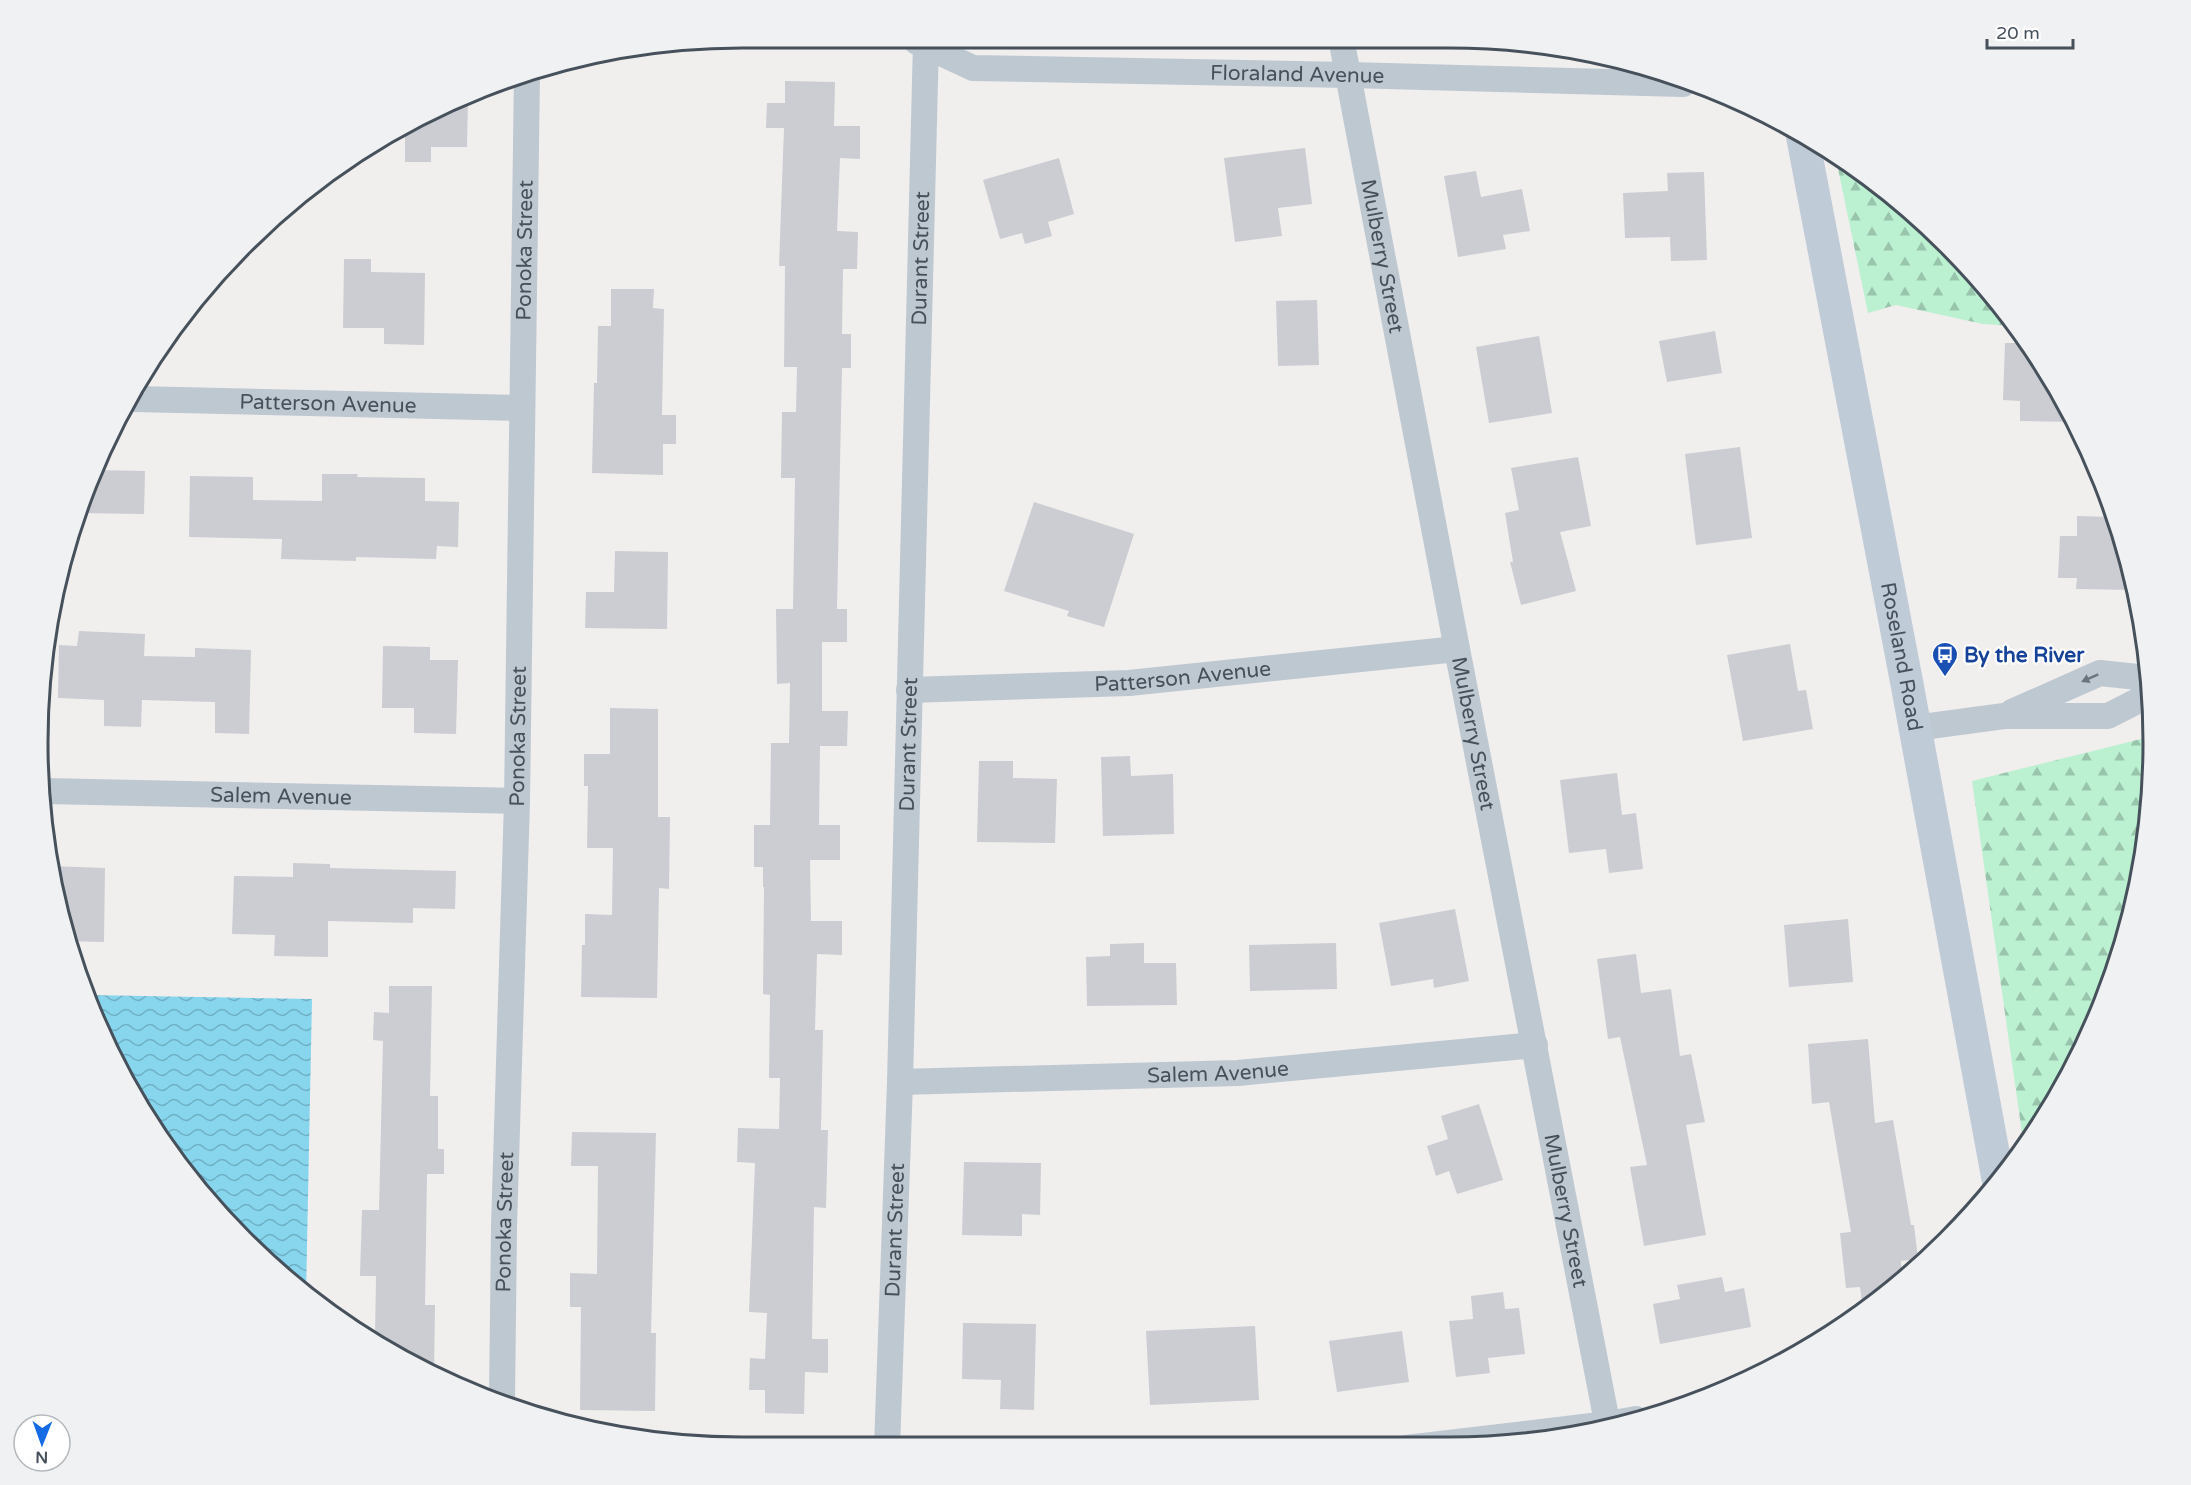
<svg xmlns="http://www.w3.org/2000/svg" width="2191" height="1485" viewBox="0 0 2191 1485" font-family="'Varela Round',sans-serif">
<defs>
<pattern id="forest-firs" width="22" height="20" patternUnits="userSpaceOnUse" patternTransform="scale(1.5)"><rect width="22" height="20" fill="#bbf0d1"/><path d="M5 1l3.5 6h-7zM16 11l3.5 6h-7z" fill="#9ac5ad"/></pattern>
<pattern id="water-waves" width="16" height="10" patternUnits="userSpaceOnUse" patternTransform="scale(1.5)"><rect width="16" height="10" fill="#87d6ee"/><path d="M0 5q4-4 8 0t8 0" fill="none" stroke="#70b0c4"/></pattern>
</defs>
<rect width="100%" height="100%" fill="#f1eeee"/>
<path fill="url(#forest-firs)" d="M 1835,154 L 1947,244 L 2014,326 L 1983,324 L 1896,305 L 1868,313 Z
M 2153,736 L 2140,880 L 2100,1012 L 2035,1134 L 2024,1147 L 1972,781 Z"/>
<path fill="url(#water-waves)" d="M 87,995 L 312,999 L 306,1295 L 244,1241 L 132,1095 Z"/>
<path fill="#cbcdd3" d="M 785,81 L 835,82 L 834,126 L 860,126 L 860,159 L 840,158 L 837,231 L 858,232 L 857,269 L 843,269 L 842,334 L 851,334 L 851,368 L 842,368 L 837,609 L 847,609 L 847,642 L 822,642 L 822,711 L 848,711 L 847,746 L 820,746 L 819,825 L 840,825 L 840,860 L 810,860 L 811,921 L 842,921 L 842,955 L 817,954 L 815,1030 L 823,1030 L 821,1130 L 828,1130 L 826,1208 L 814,1207 L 812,1339 L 828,1339 L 828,1373 L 805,1372 L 804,1414 L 765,1413 L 765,1390 L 749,1390 L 750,1358 L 765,1359 L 767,1313 L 749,1312 L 755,1163 L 737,1162 L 738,1128 L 779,1129 L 780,1078 L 769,1078 L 770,995 L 763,994 L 764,887 L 763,887 L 763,867 L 754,867 L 754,825 L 770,825 L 771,743 L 789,743 L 790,683 L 777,684 L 776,609 L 793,609 L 795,478 L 781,478 L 782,412 L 796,412 L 797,367 L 784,367 L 785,266 L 779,266 L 784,128 L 766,128 L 767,103 L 785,103 Z
M 468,99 L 467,147 L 431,147 L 431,162 L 405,162 L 405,129 Z
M 1305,148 L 1312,204 L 1278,208 L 1282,236 L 1235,242 L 1224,158 Z
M 1059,158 L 1074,214 L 1048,222 L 1052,236 L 1025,244 L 1022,233 L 1000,239 L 983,180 Z
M 1476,171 L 1481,197 L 1522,189 L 1530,231 L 1503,235 L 1506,249 L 1458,257 L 1444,176 Z
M 1704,172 L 1707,260 L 1671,261 L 1670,237 L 1625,238 L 1623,193 L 1668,191 L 1667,173 Z
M 344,259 L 371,259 L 371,272 L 425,273 L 424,345 L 384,344 L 384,328 L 343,328 Z
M 611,289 L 654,289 L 653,308 L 664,309 L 662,415 L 676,415 L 676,444 L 663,444 L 663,475 L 592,473 L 594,383 L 597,383 L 598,326 L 611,326 Z
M 1317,300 L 1319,365 L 1278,366 L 1276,301 Z
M 1715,331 L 1722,373 L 1667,382 L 1659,341 Z
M 1539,336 L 1552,413 L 1489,423 L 1476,347 Z
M 2005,343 L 2029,343 L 2034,351 L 2073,422 L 2020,421 L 2020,401 L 2003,400 Z
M 1740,447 L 1752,538 L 1696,545 L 1685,454 Z
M 1578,457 L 1591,526 L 1560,532 L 1576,591 L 1521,605 L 1510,562 L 1513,562 L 1505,513 L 1519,510 L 1511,468 Z
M 93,470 L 145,471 L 144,514 L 79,513 Z
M 322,474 L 358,474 L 357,477 L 425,478 L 425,501 L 459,502 L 458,547 L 437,546 L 436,559 L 356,557 L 356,561 L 281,559 L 282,539 L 189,537 L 190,476 L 253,477 L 253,500 L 322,501 Z
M 1034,502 L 1134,534 L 1104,627 L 1067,616 L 1069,611 L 1004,591 Z
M 2077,516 L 2113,517 L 2135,590 L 2076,589 L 2077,578 L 2058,578 L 2060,536 L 2077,536 Z
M 615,551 L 668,552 L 667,629 L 585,628 L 586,592 L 614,592 Z
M 79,631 L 145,634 L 144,656 L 195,657 L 195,648 L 251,650 L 249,734 L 215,733 L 215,702 L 142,700 L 141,727 L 104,726 L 104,700 L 58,698 L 59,645 L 77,646 Z
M 1790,644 L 1798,691 L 1806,690 L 1813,729 L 1743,741 L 1727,655 Z
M 383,646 L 430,647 L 430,660 L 458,660 L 456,734 L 414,733 L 414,708 L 382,708 Z
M 610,708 L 658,709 L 658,817 L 670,817 L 669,889 L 659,888 L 657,998 L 581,997 L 582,945 L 585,945 L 585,914 L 612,915 L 613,848 L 587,848 L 588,786 L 584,786 L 584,754 L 610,754 Z
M 1130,756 L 1131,776 L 1173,774 L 1174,834 L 1103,836 L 1101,757 Z
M 979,761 L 1013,761 L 1013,778 L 1057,779 L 1055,843 L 977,842 Z
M 1617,773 L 1622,815 L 1636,813 L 1643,869 L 1609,873 L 1606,849 L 1569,853 L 1560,780 Z
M 293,863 L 330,864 L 330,868 L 456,871 L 455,909 L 413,908 L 413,923 L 328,921 L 328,957 L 274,956 L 275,935 L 232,934 L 234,876 L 293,877 Z
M 50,866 L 105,868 L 104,942 L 67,941 L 51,880 Z
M 1455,909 L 1469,981 L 1434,988 L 1433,979 L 1391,986 L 1379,923 Z
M 1848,919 L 1853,982 L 1789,987 L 1784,925 Z
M 1144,943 L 1144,963 L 1176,963 L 1177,1005 L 1087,1006 L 1086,957 L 1110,956 L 1110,944 Z
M 1336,943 L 1337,989 L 1250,991 L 1249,945 Z
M 1636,954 L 1641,993 L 1671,989 L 1680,1056 L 1691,1054 L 1705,1122 L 1686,1125 L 1706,1235 L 1644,1246 L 1630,1167 L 1647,1165 L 1620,1037 L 1608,1039 L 1597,959 Z
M 389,986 L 432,986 L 430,1096 L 438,1096 L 438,1149 L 444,1149 L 444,1174 L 427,1174 L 425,1305 L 435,1305 L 434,1376 L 375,1340 L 376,1276 L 360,1276 L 362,1210 L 379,1210 L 383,1041 L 373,1040 L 374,1012 L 389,1013 Z
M 1868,1039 L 1875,1123 L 1893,1120 L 1911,1225 L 1914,1225 L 1918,1259 L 1901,1261 L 1902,1278 L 1863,1310 L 1860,1287 L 1846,1288 L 1840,1233 L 1851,1232 L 1829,1102 L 1812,1104 L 1808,1044 Z
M 1479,1104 L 1503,1180 L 1457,1194 L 1449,1171 L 1436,1176 L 1427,1146 L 1448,1139 L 1441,1116 Z
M 572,1132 L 656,1133 L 651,1333 L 656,1333 L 655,1411 L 580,1410 L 581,1307 L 570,1307 L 570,1273 L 597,1274 L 598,1166 L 571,1166 Z
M 964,1162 L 1041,1163 L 1040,1215 L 1022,1214 L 1022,1236 L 962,1235 Z
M 1722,1277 L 1725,1292 L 1744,1288 L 1751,1327 L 1660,1344 L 1653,1304 L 1680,1299 L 1677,1285 Z
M 1503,1292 L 1505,1309 L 1519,1308 L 1525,1354 L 1488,1358 L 1490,1373 L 1456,1377 L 1449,1321 L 1473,1319 L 1471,1296 Z
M 963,1323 L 1036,1324 L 1034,1410 L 1000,1409 L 1001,1380 L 962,1379 Z
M 1255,1326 L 1259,1400 L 1150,1405 L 1146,1331 Z
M 1402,1331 L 1409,1382 L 1337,1392 L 1329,1341 Z"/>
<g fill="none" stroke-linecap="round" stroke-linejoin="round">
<g stroke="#bec8d1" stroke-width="26">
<path id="s1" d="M 1341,38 L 1457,649 L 1608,1427"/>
<path id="s2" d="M 917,42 L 973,68 L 1349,75 L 1683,84"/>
<path id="s3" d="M 134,399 L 521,408"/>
<path id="s4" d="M 909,690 L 1129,683 L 1457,649"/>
<path d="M 2012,712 L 2100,673 L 2147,678"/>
<path d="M 1915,728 L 2004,716 L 2108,716 L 2149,695"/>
<path id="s5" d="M 45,791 L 517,801"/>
<path id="s6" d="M 900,1082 L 1238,1073 L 1535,1045"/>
<path id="s7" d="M 502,1399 L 504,1227 L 517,801 L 527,72"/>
<path id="s8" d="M 887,1448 L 900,1082 L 926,41"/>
<path d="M 1406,1448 L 1608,1424 L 1636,1419"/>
</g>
<path stroke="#c0cbd8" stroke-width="33" id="s9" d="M 1802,134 L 1907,684 L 1998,1179"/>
</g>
<defs><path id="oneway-solid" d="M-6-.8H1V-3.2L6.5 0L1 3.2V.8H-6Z" transform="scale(1.5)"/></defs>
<use fill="#6a757f" href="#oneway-solid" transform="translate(2090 678) rotate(156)"/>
<defs>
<symbol id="bus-pin" viewBox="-11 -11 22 30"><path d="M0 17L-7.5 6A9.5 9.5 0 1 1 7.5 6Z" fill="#1a4fb4" stroke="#fff"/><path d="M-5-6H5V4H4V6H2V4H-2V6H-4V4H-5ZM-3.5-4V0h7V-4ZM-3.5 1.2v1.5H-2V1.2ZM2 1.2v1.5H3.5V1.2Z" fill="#fff"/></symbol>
</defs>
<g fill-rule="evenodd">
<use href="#bus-pin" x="1930" y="640" width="30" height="40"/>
</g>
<g text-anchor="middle" stroke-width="4.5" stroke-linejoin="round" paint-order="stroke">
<g font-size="21" fill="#46515c" stroke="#fff">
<text dy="7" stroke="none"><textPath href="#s2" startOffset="386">Floraland Avenue</textPath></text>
<text dy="7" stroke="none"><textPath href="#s7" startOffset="1149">Ponoka Street</textPath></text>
<text dy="7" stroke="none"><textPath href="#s1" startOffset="222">Mulberry Street</textPath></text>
<text dy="7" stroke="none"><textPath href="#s8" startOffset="1190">Durant Street</textPath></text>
<text dy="7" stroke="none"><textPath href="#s3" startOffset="194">Patterson Avenue</textPath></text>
<text dy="7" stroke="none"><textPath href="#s9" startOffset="532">Roseland Road</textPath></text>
<text dy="7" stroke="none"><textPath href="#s4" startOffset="274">Patterson Avenue</textPath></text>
<text dy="7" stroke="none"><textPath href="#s1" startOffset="708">Mulberry Street</textPath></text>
<text dy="7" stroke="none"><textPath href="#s7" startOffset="663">Ponoka Street</textPath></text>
<text dy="7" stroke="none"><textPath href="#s8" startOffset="704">Durant Street</textPath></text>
<text dy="7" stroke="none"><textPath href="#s5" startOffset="236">Salem Avenue</textPath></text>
<text dy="7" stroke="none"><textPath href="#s6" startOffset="318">Salem Avenue</textPath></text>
<text dy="7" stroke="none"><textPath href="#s1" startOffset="1194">Mulberry Street</textPath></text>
<text dy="7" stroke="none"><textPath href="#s7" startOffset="177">Ponoka Street</textPath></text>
<text dy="7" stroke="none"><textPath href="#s8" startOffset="218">Durant Street</textPath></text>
</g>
<g font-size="21" font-weight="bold" fill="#164399" stroke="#fff" text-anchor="start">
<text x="1964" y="662">By the River</text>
</g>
</g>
<path d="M0 0H2191V1485H0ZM742 48H1449A694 694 0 0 1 2143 742V743A694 694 0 0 1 1449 1437H742A694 694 0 0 1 48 743V742A694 694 0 0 1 742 48Z" fill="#f0f1f2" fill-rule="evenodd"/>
<path fill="none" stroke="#46515c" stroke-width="3" d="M742 48H1449A694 694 0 0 1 2143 742V743A694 694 0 0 1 1449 1437H742A694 694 0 0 1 48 743V742A694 694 0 0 1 742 48Z"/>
<g transform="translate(42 1443) rotate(181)"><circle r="28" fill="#ffffff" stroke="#b5b9be" stroke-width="1.5"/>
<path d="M0-4.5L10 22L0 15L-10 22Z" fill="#146be4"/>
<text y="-9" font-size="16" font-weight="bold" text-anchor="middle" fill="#46515c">N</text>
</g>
<path d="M1987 39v9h86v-9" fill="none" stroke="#46515c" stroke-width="3"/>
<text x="1996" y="39" font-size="18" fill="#46515c" stroke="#ffffff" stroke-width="4.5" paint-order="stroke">20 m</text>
</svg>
